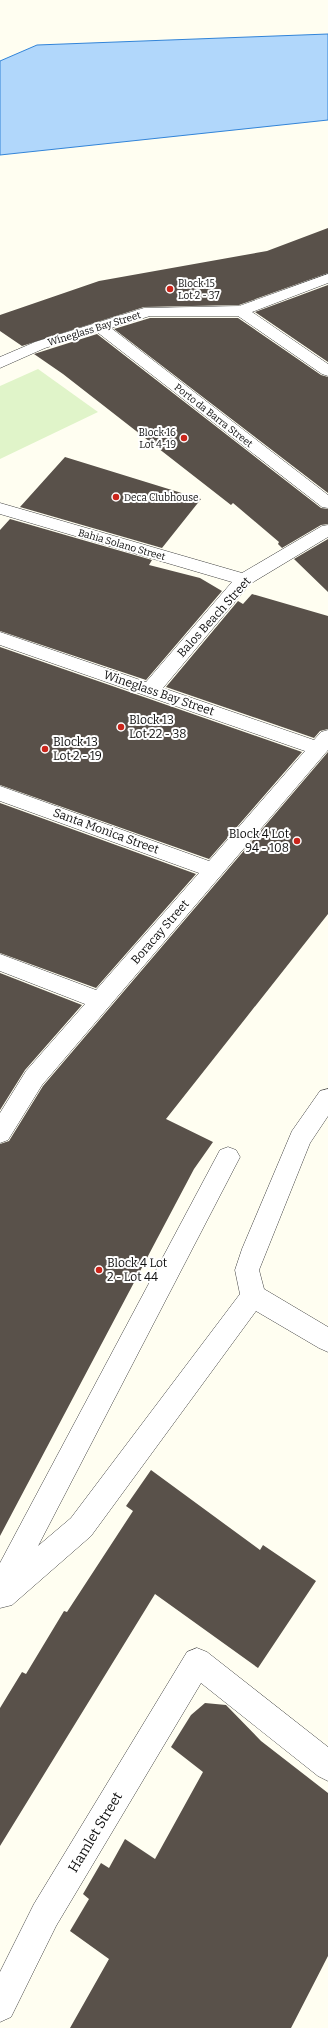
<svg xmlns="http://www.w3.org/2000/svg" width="328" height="2028" viewBox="0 0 328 2028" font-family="Bitter,serif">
<rect width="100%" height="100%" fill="#fffef1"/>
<path fill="#e0f4c9" d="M 38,369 L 98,412 L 0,459 L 0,386 Z"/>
<path fill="#b1d7fb" stroke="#3284d8" d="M 328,34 L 328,120 L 0,155 L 0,61 L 37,45 Z"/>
<path fill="#59514a" d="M 328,228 L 328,273 L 239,305 L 144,307 L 22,346 L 0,331 L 0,315 L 99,281 L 267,251 Z
M 328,285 L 328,362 L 255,312 Z
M 150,318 L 238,318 L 321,375 L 328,377 L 328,493 L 114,329 Z
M 97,334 L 321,508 L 328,509 L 328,524 L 321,525 L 282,548 L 278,544 L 279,542 L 233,503 L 231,505 L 63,374 L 34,354 Z
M 65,457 L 201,499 L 162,548 L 20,507 Z
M 10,519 L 152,560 L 149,565 L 200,578 L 222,591 L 146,680 L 0,631 L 0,530 Z
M 328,539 L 328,592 L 294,559 Z
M 252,594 L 328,616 L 328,729 L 320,731 L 314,738 L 166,687 L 238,601 L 243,604 Z
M 0,647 L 302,752 L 209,859 L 0,785 Z
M 328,752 L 328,914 L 166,1119 L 213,1142 L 194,1169 L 0,1536 L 0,1144 L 9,1141 L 43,1086 Z
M 0,803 L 196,874 L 96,988 L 0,953 Z
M 0,973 L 82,1005 L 25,1070 L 0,1110 Z
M 151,1470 L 260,1550 L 263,1545 L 316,1581 L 258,1668 L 155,1594 L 0,1846 L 0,1708 L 22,1672 L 26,1674 L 64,1611 L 67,1612 L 133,1511 L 126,1506 Z
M 205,1703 L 226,1705 L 261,1741 L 328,1793 L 328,1956 L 291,2028 L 70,2028 L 109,1959 L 70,1931 L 89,1899 L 83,1894 L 101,1863 L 109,1868 L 125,1839 L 155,1859 L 203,1772 L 171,1747 L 191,1715 Z"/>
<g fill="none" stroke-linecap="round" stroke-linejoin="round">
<defs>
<path id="minor" d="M 328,274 L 328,283 L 252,312 L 328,364 L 328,376 L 322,374 L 238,316 L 150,316 L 111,328 L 328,495 L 328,508 L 322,507 L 97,332 L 45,348 L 0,368 L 0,357 L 35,342 L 144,308 L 239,306 Z
M 0,503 L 242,573 L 322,526 L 328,525 L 328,537 L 250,584 L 163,688 L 314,740 L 321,732 L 328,730 L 328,750 L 42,1085 L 8,1140 L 0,1143 L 0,1113 L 26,1071 L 85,1004 L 0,971 L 0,954 L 96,990 L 199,873 L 0,801 L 0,786 L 209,861 L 305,751 L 0,645 L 0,632 L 146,682 L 232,582 L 0,514 Z
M 328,1089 L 328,1116 L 310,1143 L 259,1270 L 264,1289 L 328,1327 L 328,1352 L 319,1348 L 256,1311 L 91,1536 L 12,1605 L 0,1608 L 0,1563 L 220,1150 L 228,1147 L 236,1150 L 240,1157 L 38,1546 L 71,1518 L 240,1294 L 235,1270 L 242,1249 L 292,1131 L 320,1091 Z
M 197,1648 L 207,1652 L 328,1747 L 328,1781 L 318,1776 L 201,1683 L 56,1926 L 11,2017 L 0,2022 L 0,1972 L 34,1904 L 187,1652 Z"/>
</defs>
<use href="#minor" stroke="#424242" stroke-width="1"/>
<use href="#minor" fill="#fff" fill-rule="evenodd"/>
</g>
<g fill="#ca251b" stroke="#fff" stroke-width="1.5">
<circle cx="170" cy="289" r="4"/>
<circle cx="184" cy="438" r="4"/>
<circle cx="116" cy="497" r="4"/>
<circle cx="121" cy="727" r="4"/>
<circle cx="45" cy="749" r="4"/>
<circle cx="297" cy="841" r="4"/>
<circle cx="99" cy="1270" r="4"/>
</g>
<g text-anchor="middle" stroke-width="4" stroke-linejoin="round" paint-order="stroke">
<g font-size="10" fill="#0f0f0f" stroke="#fff" text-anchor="start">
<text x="178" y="287">Block 15<tspan x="178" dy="12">Lot 2 - 37</tspan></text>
<text x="176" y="436" text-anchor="end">Block 16<tspan x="176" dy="12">Lot 4-19</tspan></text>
<text x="124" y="501">Deca Clubhouse</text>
</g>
<g font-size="10" fill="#0f0f0f" stroke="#fff">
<text transform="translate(94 328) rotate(-17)" y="4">Wineglass Bay Street</text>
<text transform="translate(214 415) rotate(38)" y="4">Porto da Barra Street</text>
<text transform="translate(122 544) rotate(16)" y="4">Bahia Solano Street</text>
</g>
<g font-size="12" fill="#0f0f0f" stroke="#fff">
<text transform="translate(214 617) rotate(-48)" y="4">Balos Beach Street</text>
<text transform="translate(159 693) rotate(19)" y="4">Wineglass Bay Street</text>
<text transform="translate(106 831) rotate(20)" y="4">Santa Monica Street</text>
<text transform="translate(160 932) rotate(-49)" y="4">Boracay Street</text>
</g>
<g font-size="12" fill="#0f0f0f" stroke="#fff" text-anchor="start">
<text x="129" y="724">Block 13<tspan x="129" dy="14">Lot 22 - 38</tspan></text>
<text x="53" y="746">Block 13<tspan x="53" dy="14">Lot 2 - 19</tspan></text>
<text x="289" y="838" text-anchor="end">Block 4 Lot<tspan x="289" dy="14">94 - 108</tspan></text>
<text x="107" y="1267">Block 4 Lot<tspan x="107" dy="14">2 - Lot 44</tspan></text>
</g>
<g font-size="14" fill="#0f0f0f" stroke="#fff">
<text transform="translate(95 1832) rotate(-59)" y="5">Hamlet Street</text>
</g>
</g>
</svg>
